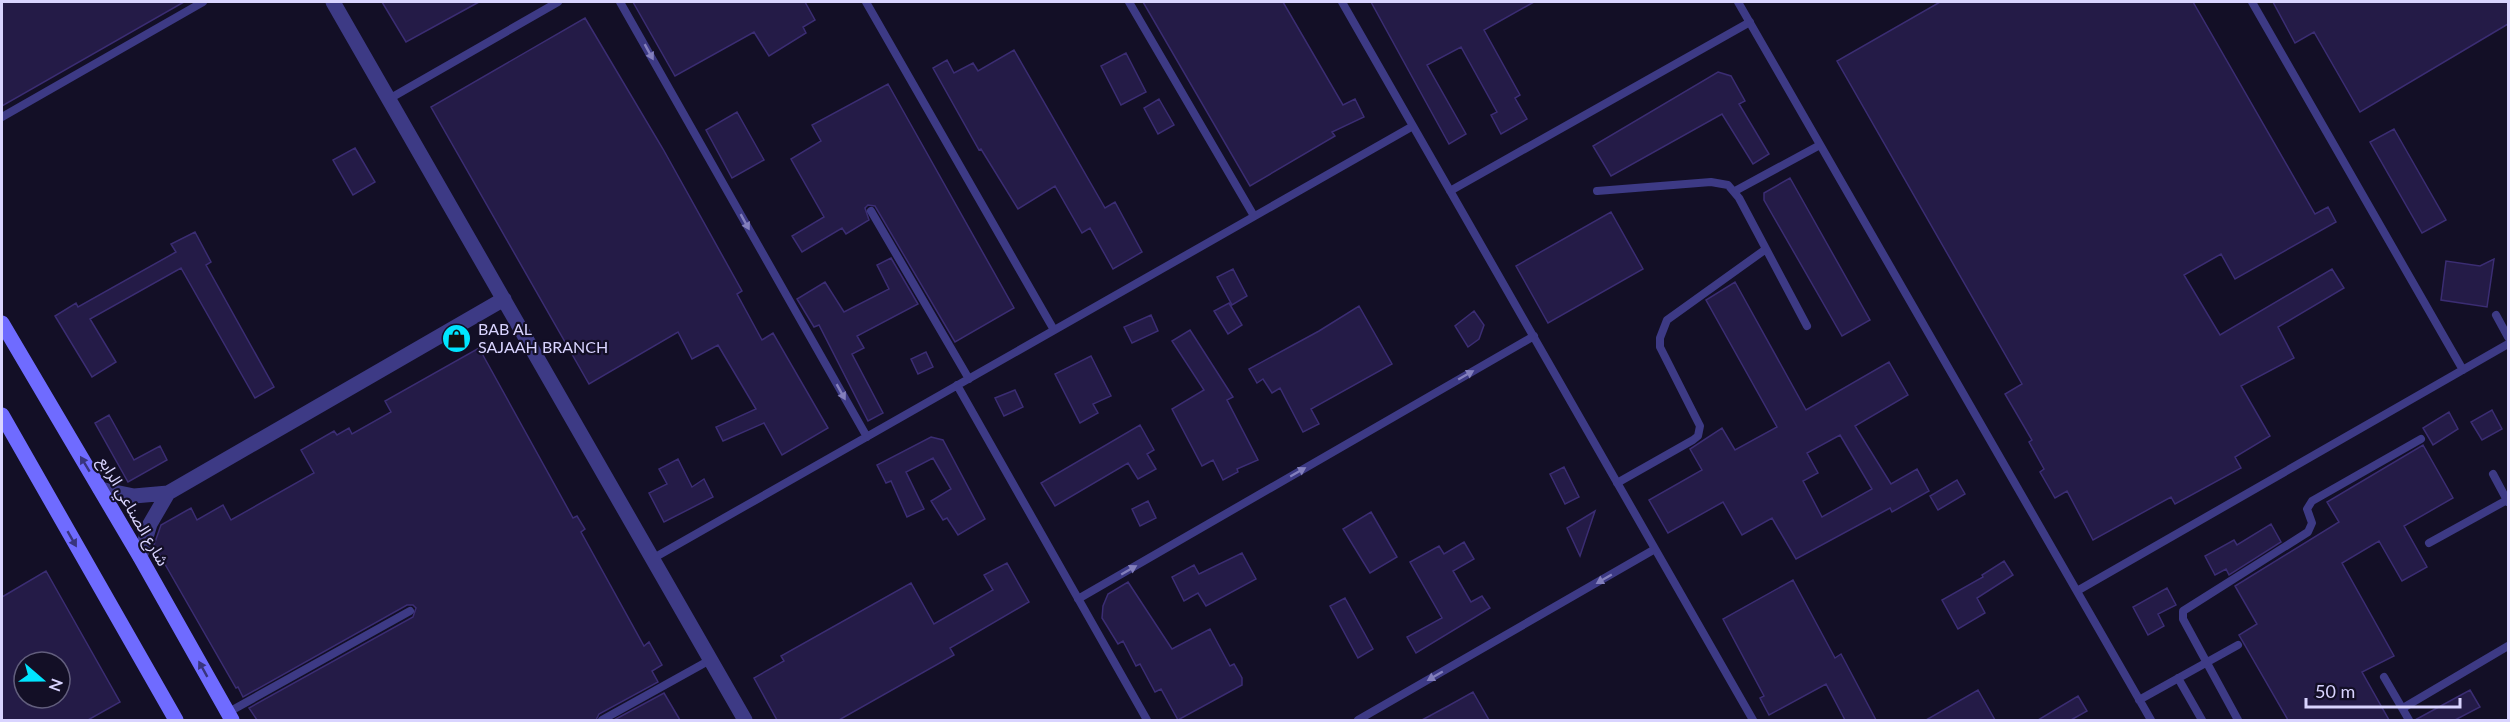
<svg xmlns="http://www.w3.org/2000/svg" width="2510" height="722" viewBox="0 0 2510 722" font-family="Lato,'Noto Sans Arabic',sans-serif">
<rect width="100%" height="100%" fill="#130f26"/>
<path fill="#241b47" stroke="#3b2d73" stroke-width="1.5" fill-rule="evenodd" d="M 2,2 L 184,2 L 2,106 Z
M 382,2 L 479,2 L 406,42 Z
M 633,2 L 805,2 L 815,20 L 803,27 L 806,33 L 769,56 L 754,32 L 675,76 Z
M 1143,2 L 1283,2 L 1343,105 L 1355,99 L 1364,117 L 1332,132 L 1335,136 L 1250,186 Z
M 1371,2 L 1534,2 L 1484,30 L 1520,95 L 1515,98 L 1527,119 L 1501,134 L 1491,115 L 1497,112 L 1461,47 L 1427,65 L 1466,134 L 1449,144 Z
M 1940,2 L 2193,2 L 2315,214 L 2328,207 L 2336,222 L 2235,279 L 2221,254 L 2184,275 L 2220,335 L 2332,269 L 2344,288 L 2278,327 L 2294,358 L 2241,386 L 2270,436 L 2235,457 L 2241,468 L 2175,504 L 2171,497 L 2093,540 L 2067,491 L 2055,498 L 2040,472 L 2044,469 L 2029,442 L 2032,440 L 2005,394 L 2022,384 L 1837,61 Z
M 2273,2 L 2508,2 L 2508,24 L 2360,112 L 2314,32 L 2295,43 Z
M 585,18 L 663,149 L 742,291 L 737,294 L 762,340 L 773,333 L 828,428 L 782,455 L 764,423 L 723,441 L 716,427 L 756,409 L 718,345 L 692,359 L 678,332 L 589,384 L 431,107 Z
M 1014,50 L 1105,208 L 1115,202 L 1142,252 L 1113,269 L 1090,228 L 1082,233 L 1055,186 L 1018,209 L 981,149 L 979,150 L 933,68 L 947,60 L 954,73 L 973,63 L 978,71 Z
M 1126,53 L 1146,92 L 1121,105 L 1101,66 Z
M 1718,72 L 1731,76 L 1745,101 L 1739,104 L 1769,154 L 1753,164 L 1722,114 L 1611,176 L 1593,146 Z
M 888,84 L 1014,308 L 955,342 L 875,206 L 868,205 L 865,208 L 869,220 L 846,234 L 842,228 L 802,252 L 792,236 L 824,217 L 791,159 L 821,141 L 812,125 Z
M 1159,99 L 1174,125 L 1158,134 L 1144,108 Z
M 737,112 L 764,160 L 732,178 L 706,130 Z
M 2394,129 L 2446,220 L 2422,233 L 2370,142 Z
M 355,148 L 375,182 L 353,195 L 333,160 Z
M 1790,178 L 1870,320 L 1842,336 L 1764,200 L 1764,193 Z
M 1611,212 L 1643,269 L 1548,323 L 1516,266 Z
M 195,232 L 211,262 L 206,265 L 274,387 L 255,398 L 181,268 L 90,319 L 116,362 L 92,377 L 55,316 L 76,303 L 78,307 L 176,252 L 171,244 Z
M 891,258 L 918,304 L 857,336 L 864,348 L 852,354 L 883,413 L 868,421 L 819,325 L 814,327 L 797,299 L 825,282 L 844,312 L 889,289 L 877,265 Z
M 2494,259 L 2487,307 L 2441,300 L 2446,261 L 2480,266 Z
M 1233,269 L 1247,296 L 1232,305 L 1217,277 Z
M 1735,282 L 1806,410 L 1889,362 L 1908,395 L 1855,426 L 1891,484 L 1917,469 L 1929,491 L 1892,512 L 1890,508 L 1796,559 L 1772,518 L 1742,535 L 1723,502 L 1668,533 L 1649,500 L 1702,470 L 1690,449 L 1722,428 L 1735,450 L 1777,427 L 1706,300 ZM 1840,435 L 1872,489 L 1822,517 L 1803,481 L 1818,473 L 1807,453 Z
M 1229,303 L 1242,325 L 1228,334 L 1214,311 Z
M 1359,306 L 1392,364 L 1311,409 L 1319,424 L 1303,432 L 1280,388 L 1272,393 L 1263,379 L 1257,383 L 1249,369 L 1319,331 Z
M 1474,311 L 1484,325 L 1479,339 L 1468,347 L 1455,326 Z
M 1151,315 L 1158,331 L 1132,343 L 1124,327 Z
M 1190,330 L 1233,397 L 1227,400 L 1258,460 L 1237,469 L 1238,472 L 1223,480 L 1213,460 L 1202,466 L 1172,409 L 1204,390 L 1172,341 Z
M 479,348 L 573,518 L 577,516 L 585,529 L 581,532 L 644,646 L 649,642 L 662,665 L 652,671 L 658,682 L 599,714 L 596,720 L 257,720 L 249,708 L 413,617 L 416,608 L 413,605 L 407,605 L 243,697 L 238,687 L 236,688 L 154,545 L 161,525 L 191,508 L 197,520 L 223,505 L 231,520 L 314,473 L 301,450 L 334,431 L 337,435 L 349,428 L 352,434 L 391,412 L 385,401 Z
M 926,352 L 933,367 L 918,374 L 911,359 Z
M 1091,356 L 1111,396 L 1093,404 L 1098,413 L 1080,423 L 1055,374 Z
M 1015,390 L 1023,407 L 1004,416 L 995,398 Z
M 2492,410 L 2502,429 L 2482,440 L 2471,422 Z
M 2449,412 L 2458,429 L 2433,445 L 2423,428 Z
M 109,415 L 134,460 L 160,446 L 167,460 L 128,482 L 95,423 Z
M 1140,425 L 1154,450 L 1147,454 L 1156,469 L 1138,479 L 1128,463 L 1055,506 L 1041,483 Z
M 931,437 L 943,440 L 985,519 L 958,535 L 947,518 L 943,520 L 931,501 L 951,489 L 933,458 L 906,472 L 924,509 L 907,517 L 891,481 L 886,483 L 877,465 Z
M 2423,445 L 2453,498 L 2404,526 L 2427,567 L 2402,581 L 2379,541 L 2342,563 L 2394,656 L 2362,672 L 2389,720 L 2288,720 L 2239,635 L 2257,624 L 2235,586 L 2339,522 L 2327,502 Z
M 678,459 L 692,487 L 704,479 L 713,497 L 664,522 L 649,493 L 667,484 L 659,469 Z
M 1564,467 L 1579,497 L 1565,504 L 1550,474 Z
M 1957,480 L 1965,494 L 1938,510 L 1930,496 Z
M 1148,501 L 1156,518 L 1140,526 L 1132,509 Z
M 1595,511 L 1580,556 L 1567,528 Z
M 1371,512 L 1397,557 L 1370,573 L 1343,529 Z
M 2271,524 L 2281,542 L 2229,575 L 2226,569 L 2215,575 L 2205,556 L 2234,540 L 2237,545 Z
M 1464,542 L 1474,559 L 1453,571 L 1471,602 L 1482,596 L 1490,608 L 1416,653 L 1407,637 L 1442,618 L 1410,562 L 1439,546 L 1444,554 Z
M 1242,553 L 1256,579 L 1206,606 L 1198,593 L 1184,601 L 1172,577 L 1194,565 L 1199,574 Z
M 2004,561 L 2013,575 L 1977,598 L 1985,613 L 1958,629 L 1942,600 L 1983,577 L 1982,575 Z
M 1007,563 L 1029,602 L 950,648 L 954,655 L 839,720 L 777,720 L 754,678 L 784,661 L 781,656 L 911,583 L 934,624 L 993,590 L 984,575 Z
M 46,571 L 120,702 L 88,720 L 2,720 L 2,597 ZM 24,662 L 60,662 L 60,698 L 24,698 Z
M 1793,580 L 1835,658 L 1841,654 L 1876,720 L 1845,720 L 1826,684 L 1769,715 L 1760,698 L 1764,696 L 1723,619 Z
M 1128,582 L 1172,649 L 1210,629 L 1230,666 L 1234,664 L 1242,678 L 1242,685 L 1178,720 L 1161,689 L 1155,692 L 1140,664 L 1136,666 L 1123,641 L 1118,644 L 1102,618 L 1103,606 L 1108,594 Z
M 2167,588 L 2176,605 L 2158,614 L 2164,626 L 2148,635 L 2133,607 Z
M 1345,598 L 1373,649 L 1358,658 L 1330,606 Z
M 1978,690 L 1995,720 L 1926,720 Z
M 2470,690 L 2480,707 L 2455,720 L 2415,720 Z
M 1473,692 L 1489,720 L 1422,720 L 1448,706 Z
M 664,693 L 680,720 L 614,720 Z
M 2078,696 L 2087,711 L 2071,720 L 2038,720 Z"/>
<g fill="none" stroke-linecap="round" stroke-linejoin="round">
<path stroke="#3d3a85" stroke-width="8" d="M 620,2 L 867,437
M 866,2 L 1054,330
M 1129,2 L 1254,216
M 1342,2 L 1753,720
M 1738,2 L 2151,720
M 2252,2 L 2463,370
M 389,99 L 558,2
M 2,117 L 203,2
M 1450,191 L 1750,22
M 1597,191 L 1711,182 L 1728,185 L 1739,198 L 1807,326
M 1735,191 L 1820,145
M 871,211 L 969,379
M 2496,315 L 2508,337
M 957,385 L 1147,720
M 2493,474 L 2508,502
M 1617,483 L 1693,440 L 1698,436 L 1700,426 L 1660,347 L 1660,338 L 1667,320 L 1766,249
M 2429,543 L 2507,500
M 652,559 L 1413,126
M 2077,591 L 2508,344
M 1078,599 L 1534,336
M 2384,677 L 2409,720
M 2178,678 L 2202,720
M 2139,700 L 2238,645
M 2403,708 L 2508,646
M 227,713 L 410,611
M 602,720 L 710,660
M 1358,720 L 1655,549
M 2238,720 L 2183,619 L 2183,611 L 2308,532 L 2312,523 L 2307,509 L 2312,501 L 2421,439"/>
<path stroke="#3d3a85" stroke-width="15" d="M 333,2 L 745,720
M 100,489 L 134,496 L 168,493 L 504,299
M 140,557 L 150,524 L 168,493"/>
<path stroke="#6f6bff" stroke-width="15" d="M 2,323 L 140,557 L 232,720
M 2,415 L 176,720"/>
</g>
<defs><path id="oneway-solid" d="M-6-.8H1V-3.2L6.5 0L1 3.2V.8H-6Z" transform="scale(1.5)"/></defs>
<g fill="#837fbc">
<use href="#oneway-solid" transform="translate(649 52) rotate(61)"/>
<use href="#oneway-solid" transform="translate(745 222) rotate(61)"/>
<use href="#oneway-solid" transform="translate(1466 375) rotate(-30)"/>
<use href="#oneway-solid" transform="translate(841 392) rotate(61)"/>
<use href="#oneway-solid" transform="translate(1298 472) rotate(-30)"/>
<use href="#oneway-solid" transform="translate(1129 570) rotate(-30)"/>
<use href="#oneway-solid" transform="translate(1604 579) rotate(150)"/>
<use href="#oneway-solid" transform="translate(1435 676) rotate(150)"/>
</g>
<g fill="#38347d">
<use href="#oneway-solid" transform="translate(85 464) rotate(-121)"/>
<use href="#oneway-solid" transform="translate(72 539) rotate(60)"/>
<use href="#oneway-solid" transform="translate(203 669) rotate(-119)"/>
</g>
<defs>
<symbol id="shop-disc" viewBox="-11 -11 22 22"><circle r="9.5" fill="#00e5ff" stroke="#130f26"/><path d="M-5-2.5h2.3a2.7 3.5 0 0 1 5.4 0H5L5.5 6h-11ZM-1.5-2.5h3a1.5 2.3 0 0 0-3 0Z" fill="#111"/></symbol>
</defs>
<g fill-rule="evenodd">
<use href="#shop-disc" x="440" y="322" width="33" height="33"/>
</g>
<g text-anchor="middle" stroke-width="4.5" stroke-linejoin="round" paint-order="stroke">
<g font-size="16" fill="#d9d4ff" stroke="#130f26" text-anchor="start">
<text x="478" y="335">BAB AL<tspan x="478" dy="18">SAJAAH BRANCH</tspan></text>
</g>
<g font-size="16" fill="#d9d4ff" stroke="#130f26">
<text transform="translate(134 511) rotate(60)" y="6">شارع الصناعي الرابع</text>
</g>
</g>
<rect width="2510" height="722" fill="none" stroke="#d9d4ff" stroke-width="6"/>
<g transform="translate(42 680) rotate(110)"><circle r="28" fill="#130f26" stroke="#625e7d" stroke-width="1.5"/>
<path d="M0-4.5L10 22L0 15L-10 22Z" fill="#00e5ff"/>
<text y="-9" font-size="16" font-weight="bold" text-anchor="middle" fill="#d9d4ff">N</text>
</g>
<path d="M2306 698v9h154v-9" fill="none" stroke="#d9d4ff" stroke-width="3"/>
<text x="2315" y="698" font-size="18" fill="#d9d4ff" stroke="#130f26" stroke-width="4.5" paint-order="stroke">50 m</text>
</svg>
